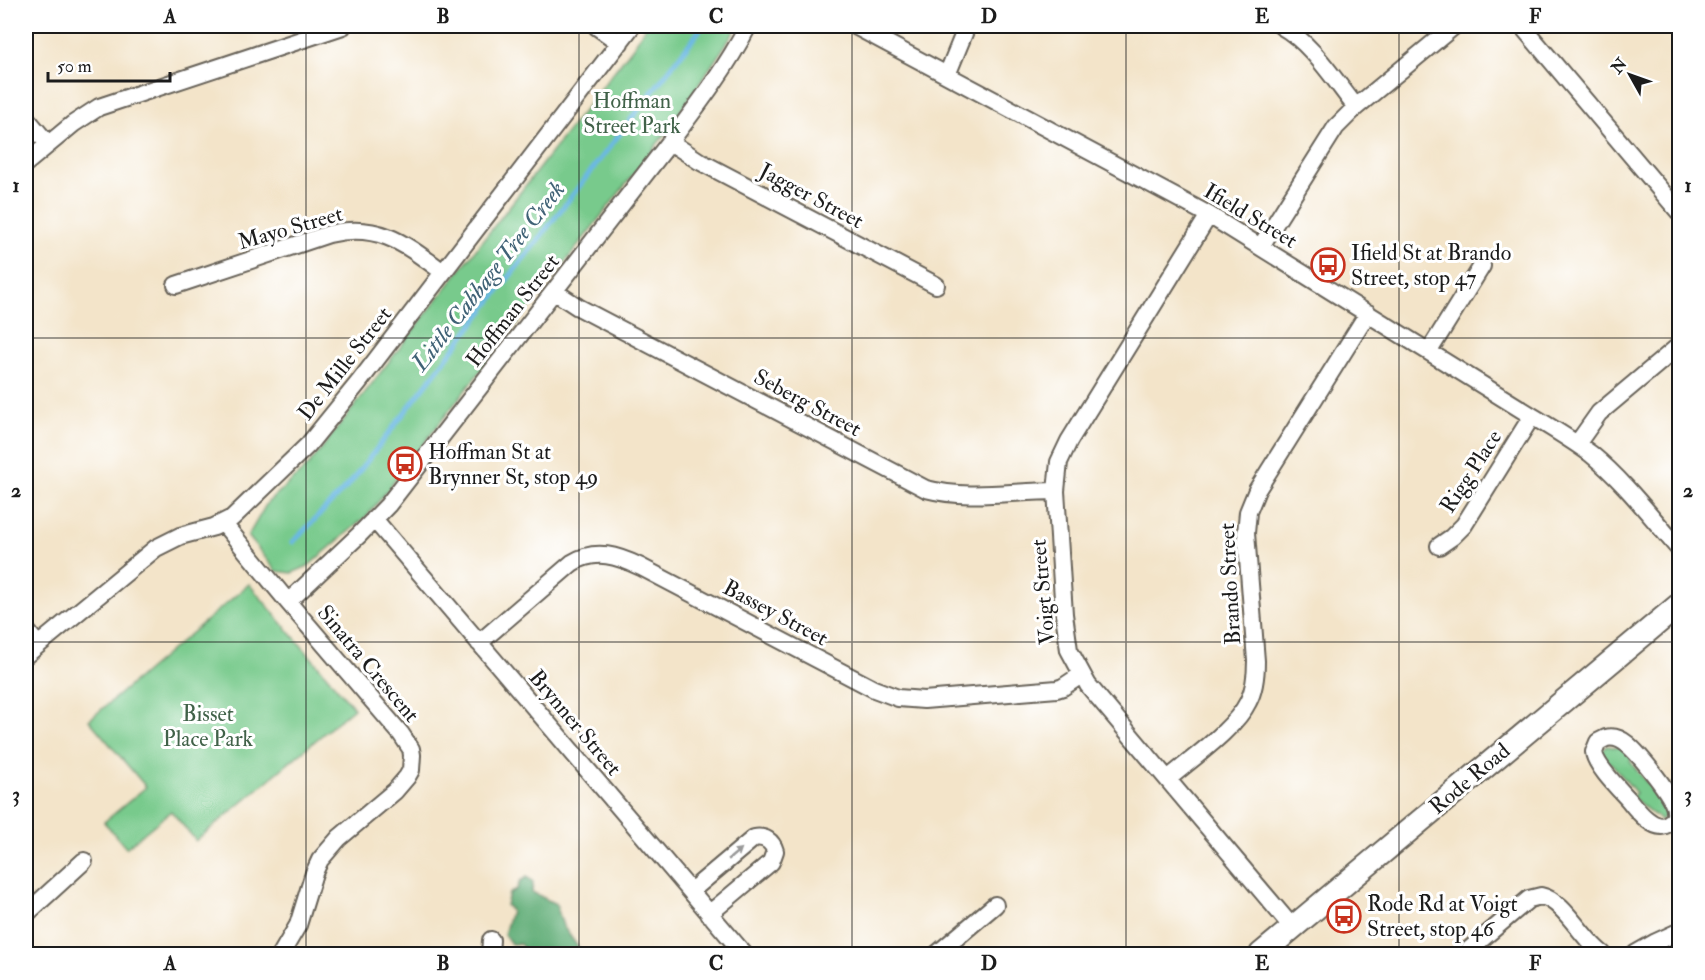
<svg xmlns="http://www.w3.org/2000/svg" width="1705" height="980" viewBox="0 0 1705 980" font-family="'IM FELL Double Pica',serif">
<rect width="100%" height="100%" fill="#fff"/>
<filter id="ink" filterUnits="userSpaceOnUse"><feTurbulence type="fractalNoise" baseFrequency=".0167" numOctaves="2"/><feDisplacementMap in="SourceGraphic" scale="12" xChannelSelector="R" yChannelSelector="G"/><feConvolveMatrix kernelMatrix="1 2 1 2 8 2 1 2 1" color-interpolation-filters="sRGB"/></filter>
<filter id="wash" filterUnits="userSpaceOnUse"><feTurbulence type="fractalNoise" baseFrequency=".008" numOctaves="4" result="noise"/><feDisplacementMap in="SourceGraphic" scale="24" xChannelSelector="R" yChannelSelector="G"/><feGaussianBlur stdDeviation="1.35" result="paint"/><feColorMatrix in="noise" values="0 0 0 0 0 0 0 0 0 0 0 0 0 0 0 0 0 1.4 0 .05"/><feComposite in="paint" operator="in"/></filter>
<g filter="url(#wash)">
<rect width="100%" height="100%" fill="#f3e4c9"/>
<path fill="#78ca8c" stroke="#4a7354" stroke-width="1.5" d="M 646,26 L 736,26 L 733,34 L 665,134 L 368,515 L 308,566 L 292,573 L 276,571 L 248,536 L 267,503 L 308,466 L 633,47 Z
M 249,584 L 354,708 L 196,841 L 171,811 L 126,848 L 104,822 L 146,787 L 89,720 Z
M 1606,746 L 1625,748 L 1633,756 L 1630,761 L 1647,783 L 1651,781 L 1670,813 L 1660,820 L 1632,797 L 1636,793 L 1611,763 L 1607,766 L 1601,752 Z"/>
<path fill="#62ae78" stroke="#3f654a" stroke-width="1.5" d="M 527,877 L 533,882 L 532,892 L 556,904 L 563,926 L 583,954 L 528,954 L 520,944 L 511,944 L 504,934 L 511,911 L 506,905 L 509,894 L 517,889 L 520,881 Z"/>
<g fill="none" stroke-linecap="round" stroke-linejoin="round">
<path stroke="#6bb8e4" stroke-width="5" d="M 293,542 L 351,482 L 703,26"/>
</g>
</g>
<g filter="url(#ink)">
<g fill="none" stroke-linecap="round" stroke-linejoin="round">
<defs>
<path id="street" d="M 596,26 L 620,43
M 855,26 L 1209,215 L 1532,416 C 1552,428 1572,440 1591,454 C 1625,482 1651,517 1680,550
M 1281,26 C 1311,42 1335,81 1356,107
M 1522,26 L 1680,213
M 947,75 L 967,26
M 26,118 L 48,144
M 670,142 L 699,161 L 936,285
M 26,163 L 73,124 L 99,107 L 343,26
M 1209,215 L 1069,441 L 1059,462 L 1056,491 L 1064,614 L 1069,650 L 1088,685 L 1292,927
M 1261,246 L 1336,127 L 1356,107 L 1454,26
M 176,285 L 329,234 C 379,222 405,244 443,272
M 555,292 L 578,307 L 926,489 C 968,500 1013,491 1056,491
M 1429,351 L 1482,266
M 1577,444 L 1599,413 L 1680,345
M 374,519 L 744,954
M 223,523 L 288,602 L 401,734 L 411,749 L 412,755 L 411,770 L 407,777 L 395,791 L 339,838 L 320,860 L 314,873 L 298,925 L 281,954
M 1439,546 L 1452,537 L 1464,525 L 1532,416
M 288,602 L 359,535 L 388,505 L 670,142 C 698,105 727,67 748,26
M 26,630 L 38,645
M 479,643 L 572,563 C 596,548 618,556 641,567 L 874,689 L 898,698 L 924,700 L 1057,689 L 1063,687 L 1081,675
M 26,655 L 156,548 L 180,536 L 214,527 L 232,518 L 308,445 L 359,382 L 632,26
M 1606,738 C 1614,736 1621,739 1627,744 C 1639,754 1675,797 1675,811 C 1676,816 1673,821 1669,823 C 1655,834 1636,809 1629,800 C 1619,789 1595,765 1594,752 L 1598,742 Z
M 1168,779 C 1191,759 1235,729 1248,702 C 1255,689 1256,675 1256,661 L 1246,533 L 1248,512 L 1257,490 L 1368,313
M 691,891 L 754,838 C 765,836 772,841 775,851 L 771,862 L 709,914
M 26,914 L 84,861
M 490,954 L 491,940
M 937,954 L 995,905
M 1464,954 L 1529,899 L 1541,896 C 1565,901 1582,940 1603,954
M 1635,954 L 1656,942 L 1680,931"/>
<path id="secondary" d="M 1261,954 L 1680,604"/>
</defs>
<use href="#street" stroke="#676259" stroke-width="20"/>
<use href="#secondary" stroke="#676259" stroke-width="26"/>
<use href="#street" stroke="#fff" stroke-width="16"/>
<use href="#secondary" stroke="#fff" stroke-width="22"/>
</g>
<defs><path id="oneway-solid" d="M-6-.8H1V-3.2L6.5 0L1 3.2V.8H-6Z" transform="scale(1.5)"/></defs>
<use fill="#999" href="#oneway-solid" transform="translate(735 854) rotate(-40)"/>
</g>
<path fill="none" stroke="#1c1c1c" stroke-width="1.5" stroke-opacity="0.55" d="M 306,26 L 306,954M 579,26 L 579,954M 852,26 L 852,954M 1126,26 L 1126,954M 1399,26 L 1399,954M 26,338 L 1680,338M 26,642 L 1680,642"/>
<defs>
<symbol id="bus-ring" viewBox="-11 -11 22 22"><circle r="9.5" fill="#fff" stroke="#c8321e" stroke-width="1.5"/><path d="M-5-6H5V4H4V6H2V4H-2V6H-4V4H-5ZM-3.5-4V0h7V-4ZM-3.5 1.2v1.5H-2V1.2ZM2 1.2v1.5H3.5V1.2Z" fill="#c8321e"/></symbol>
</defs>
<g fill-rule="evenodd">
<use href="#bus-ring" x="1309" y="246" width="38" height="38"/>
<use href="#bus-ring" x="386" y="445" width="38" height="38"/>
<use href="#bus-ring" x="1325" y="897" width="38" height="38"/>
</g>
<g text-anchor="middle" stroke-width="6" stroke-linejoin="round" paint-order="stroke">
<g font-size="22" fill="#416249" stroke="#fff">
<text x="632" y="108">Hoffman<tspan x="632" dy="25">Street Park</tspan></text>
<text x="208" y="721">Bisset<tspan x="208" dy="25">Place Park</tspan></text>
</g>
<g font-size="22" fill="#1c1c1c" stroke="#fff">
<text transform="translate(812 195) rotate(28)" y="8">Jagger Street</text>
<text transform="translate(1251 215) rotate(31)" y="8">Ifield Street</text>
<text transform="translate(290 227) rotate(-16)" y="8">Mayo Street</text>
<text transform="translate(512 310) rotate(-52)" y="8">Hoffman Street</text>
<text transform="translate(344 363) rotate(-52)" y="8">De Mille Street</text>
<text transform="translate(808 402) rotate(28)" y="8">Seberg Street</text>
<text transform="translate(1470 471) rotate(-57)" y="8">Rigg Place</text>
<text transform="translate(1229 584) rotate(-93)" y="8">Brando Street</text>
<text transform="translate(1042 592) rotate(-95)" y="8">Voigt Street</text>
<text transform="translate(776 612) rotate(28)" y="8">Bassey Street</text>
<text transform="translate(369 663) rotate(50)" y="8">Sinatra Crescent</text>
<text transform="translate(576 722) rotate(50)" y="8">Brynner Street</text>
<text transform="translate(1469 778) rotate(-40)" y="8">Rode Road</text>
</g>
<g font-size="22" fill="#1c1c1c" stroke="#fff" text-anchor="start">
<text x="1351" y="260">Ifield St at Brando<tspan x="1351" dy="25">Street, stop 47</tspan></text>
<text x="428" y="459">Hoffman St at<tspan x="428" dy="25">Brynner St, stop 49</tspan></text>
<text x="1367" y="911">Rode Rd at Voigt<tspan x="1367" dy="25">Street, stop 46</tspan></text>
</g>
<g font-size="24" font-style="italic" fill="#406276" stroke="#fff">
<text transform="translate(488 276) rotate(-52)" y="8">Little Cabbage Tree Creek</text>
</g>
</g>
<rect width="1705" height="980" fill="none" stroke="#fff" stroke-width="66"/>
<g transform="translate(1630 75) rotate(310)" stroke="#ffffff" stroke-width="4.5" paint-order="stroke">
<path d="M0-4.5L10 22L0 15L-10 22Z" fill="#1c1c1c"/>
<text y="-9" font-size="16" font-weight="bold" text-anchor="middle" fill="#1c1c1c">N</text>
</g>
<path d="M48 72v9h122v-9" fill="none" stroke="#1c1c1c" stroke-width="3"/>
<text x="57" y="72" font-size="18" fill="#1c1c1c" stroke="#ffffff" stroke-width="4.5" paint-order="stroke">50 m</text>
<rect x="33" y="33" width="1639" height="914" fill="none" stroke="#1c1c1c" stroke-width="2"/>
<g font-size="20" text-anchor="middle" font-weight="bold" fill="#1c1c1c">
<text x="170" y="23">A</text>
<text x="443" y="23">B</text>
<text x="716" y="23">C</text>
<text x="989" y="23">D</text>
<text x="1262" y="23">E</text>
<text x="1535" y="23">F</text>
<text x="16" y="192">1</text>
<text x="1688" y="192">1</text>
<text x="16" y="497">2</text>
<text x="1688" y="497">2</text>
<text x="16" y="801">3</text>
<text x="1688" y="801">3</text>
<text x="170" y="970">A</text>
<text x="443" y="970">B</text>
<text x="716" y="970">C</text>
<text x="989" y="970">D</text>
<text x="1262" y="970">E</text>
<text x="1535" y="970">F</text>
</g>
</svg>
